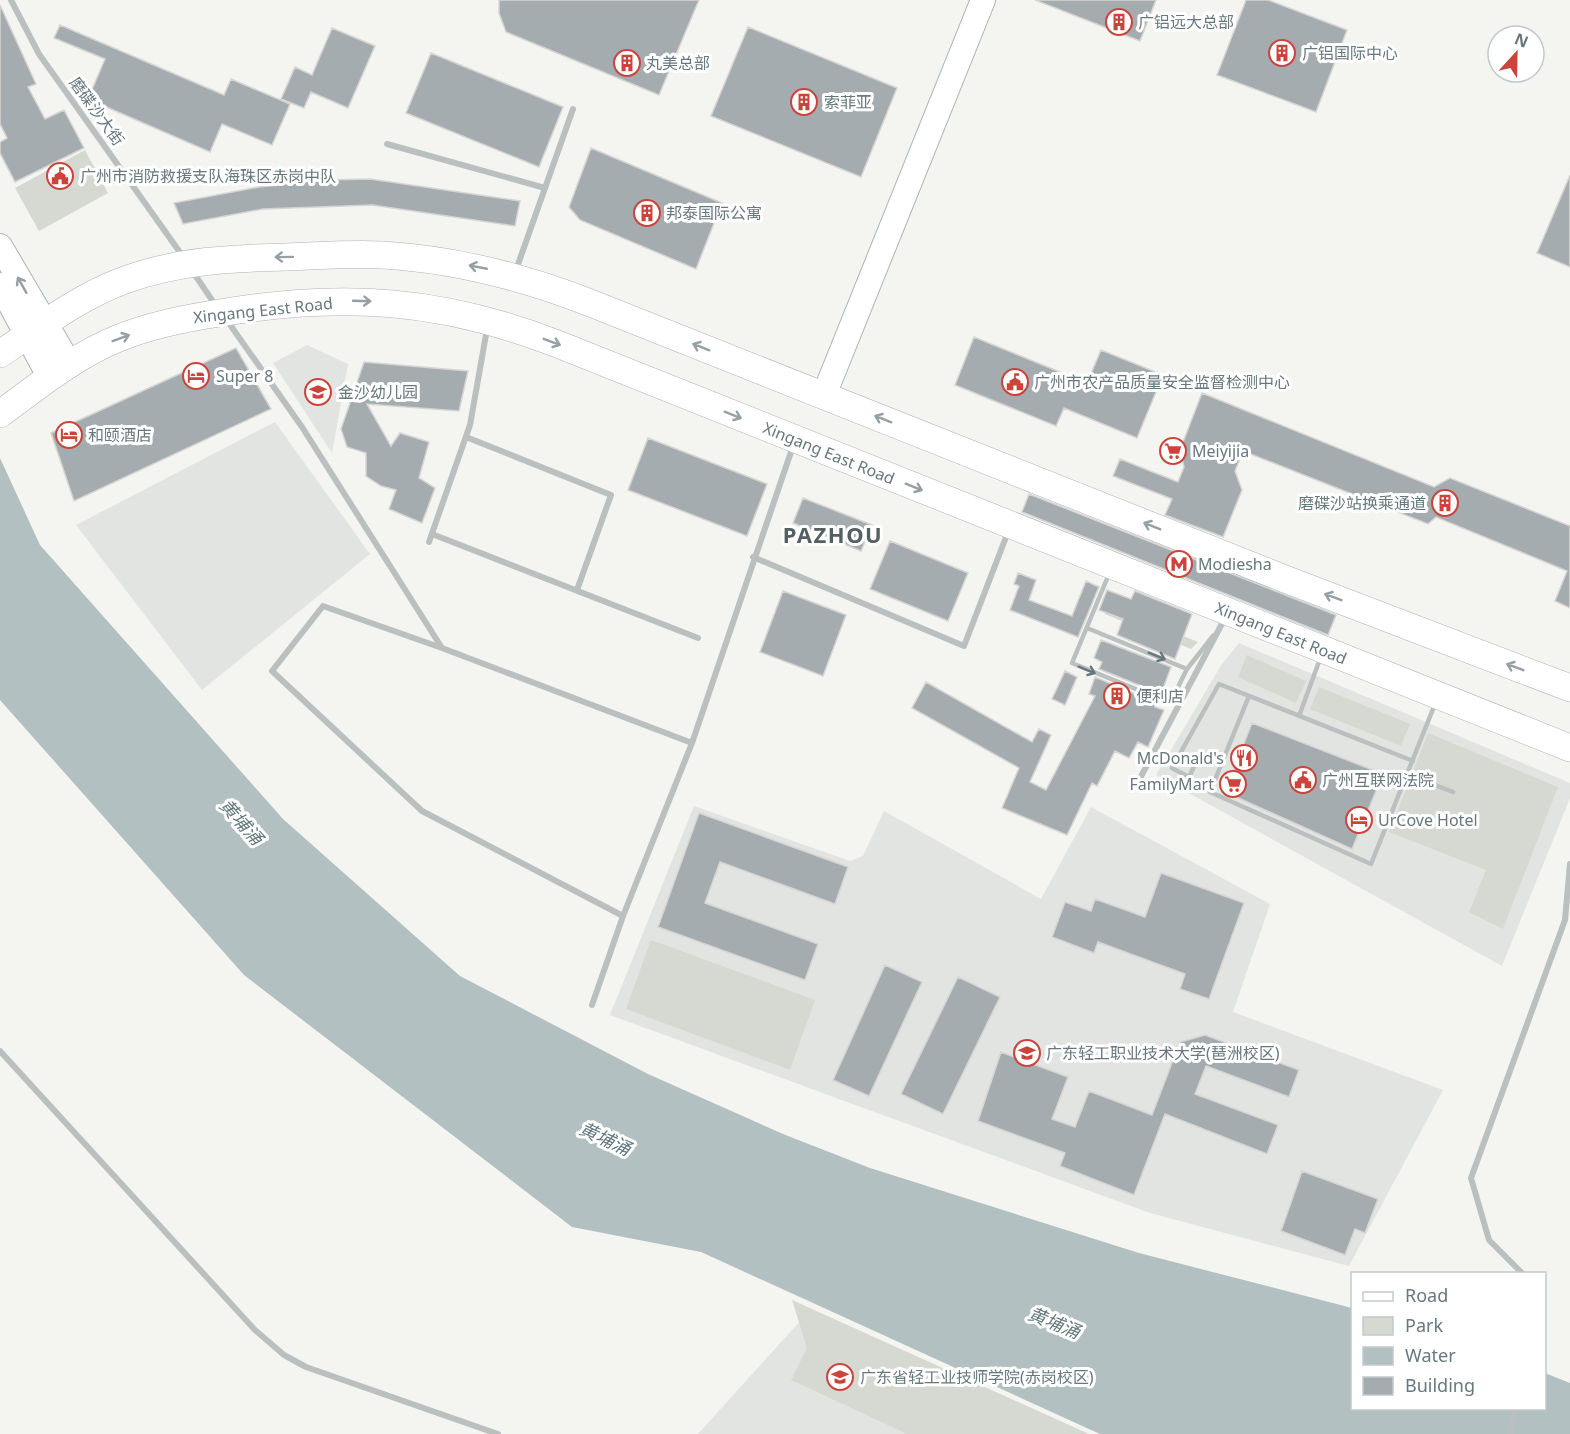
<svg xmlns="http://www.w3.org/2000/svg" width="1570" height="1434" viewBox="0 0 1570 1434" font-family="'Noto Sans','Noto Sans SC',sans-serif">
<rect width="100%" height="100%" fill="#f4f4f1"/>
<path fill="#e2e4e2" d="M 307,345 L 348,364 L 332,453 L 273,363 Z
M 275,422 L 370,554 L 202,690 L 76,525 Z
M 1239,643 L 1570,783 L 1570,798 L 1502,966 L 1156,775 L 1222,664 Z
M 694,806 L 850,861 L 863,856 L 884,811 L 1041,899 L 1091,807 L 1270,904 L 1233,1012 L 1443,1090 L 1349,1266 L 1150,1213 L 610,1015 Z
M 801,1320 L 1060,1434 L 698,1434 Z"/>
<path fill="#d5d9d1" d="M 85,150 L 108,193 L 39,231 L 15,188 Z
M 1106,604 L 1198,642 L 1191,649 L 1105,614 Z
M 1247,655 L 1306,681 L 1296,703 L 1238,677 Z
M 1319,687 L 1410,724 L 1401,746 L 1310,709 Z
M 1428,733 L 1558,787 L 1503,929 L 1469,912 L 1486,870 L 1389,832 Z
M 651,940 L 815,1000 L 790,1070 L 626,1009 Z
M 792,1300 L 1089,1434 L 907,1434 L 791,1380 L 807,1348 Z"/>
<path fill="#b3c0c1" d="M 0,458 L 40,545 L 283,819 L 460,976 L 648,1074 L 783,1134 L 870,1168 L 1139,1253 L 1352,1308 L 1352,1408 L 1544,1408 L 1545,1373 L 1570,1383 L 1570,1434 L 1100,1434 L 701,1252 L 572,1227 L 244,975 L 0,700 Z"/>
<path fill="#a4acaf" stroke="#d6d5d4" stroke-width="1.5" d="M 499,0 L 699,0 L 659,95 L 506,32 L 499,13 Z
M 1035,0 L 1156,0 L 1140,41 Z
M 1246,0 L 1268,0 L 1347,30 L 1316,112 L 1217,75 Z
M 0,5 L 36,84 L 28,87 L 45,119 L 64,110 L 84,148 L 15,182 L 0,153 L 0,142 L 7,138 L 0,124 Z
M 60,25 L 224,95 L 231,79 L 290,104 L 272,145 L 222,124 L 210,152 L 88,99 L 105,59 L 54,38 Z
M 748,27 L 897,88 L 861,177 L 711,116 Z
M 332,28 L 375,46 L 348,108 L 311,92 L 304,108 L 281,99 L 295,67 L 312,75 Z
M 431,53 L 563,107 L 539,167 L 406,113 Z
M 591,148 L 722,203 L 696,269 L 580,220 L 569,207 Z
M 1570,175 L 1570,267 L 1537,253 Z
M 370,179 L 520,201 L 515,226 L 372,205 L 263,209 L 183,224 L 174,203 L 259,187 L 324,180 Z
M 974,337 L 1087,383 L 1101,350 L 1163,375 L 1137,438 L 1064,408 L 1056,426 L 955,385 Z
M 236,348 L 271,409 L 74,501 L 51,433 Z
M 364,362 L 468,371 L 459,411 L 367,404 L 391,446 L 400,433 L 429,442 L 419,478 L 435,488 L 422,523 L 389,509 L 396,490 L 381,486 L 366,476 L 366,453 L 347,447 L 341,429 Z
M 1202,393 L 1434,487 L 1450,478 L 1570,526 L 1570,608 L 1555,601 L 1567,571 L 1436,517 L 1428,524 L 1243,451 L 1235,471 L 1242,490 L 1223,537 L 1165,515 L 1172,499 L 1113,476 L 1120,459 L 1178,482 L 1184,467 L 1180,450 Z
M 648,438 L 767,484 L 747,536 L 628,490 Z
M 1029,494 L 1336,615 L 1328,635 L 1022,512 Z
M 803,498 L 872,525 L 861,551 L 793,523 Z
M 890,541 L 968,573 L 948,621 L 870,589 Z
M 1018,573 L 1036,580 L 1029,600 L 1072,616 L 1086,581 L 1099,587 L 1078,637 L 1010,610 L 1019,586 L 1014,584 Z
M 1107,590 L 1131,599 L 1135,591 L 1192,614 L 1175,659 L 1117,635 L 1123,619 L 1099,610 Z
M 783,591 L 846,615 L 823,676 L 760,652 Z
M 1101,640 L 1171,667 L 1161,694 L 1099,669 L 1102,662 L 1094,658 Z
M 1065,671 L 1077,677 L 1065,705 L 1052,699 Z
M 1095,677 L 1157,703 L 1155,707 L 1164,710 L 1148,747 L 1138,742 L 1129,758 L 1115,751 L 1097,786 L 1092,783 L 1067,835 L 1002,808 L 1019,768 L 912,708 L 926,682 L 1032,742 L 1039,729 L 1051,735 L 1030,782 L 1046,790 L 1095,696 L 1089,694 Z
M 1252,723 L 1383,774 L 1352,849 L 1225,792 Z
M 699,813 L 848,867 L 835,904 L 720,862 L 705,903 L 818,944 L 805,980 L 658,927 Z
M 1161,873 L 1244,903 L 1209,999 L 1180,989 L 1185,974 L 1098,942 L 1094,953 L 1052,937 L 1065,902 L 1091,911 L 1095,899 L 1145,917 Z
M 885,965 L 922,982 L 869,1096 L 833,1080 Z
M 958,977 L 1000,997 L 943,1114 L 901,1094 Z
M 1205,1035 L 1299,1070 L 1289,1097 L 1206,1066 L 1195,1094 L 1278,1125 L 1267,1154 L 1165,1114 L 1134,1195 L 1060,1166 L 1065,1153 L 978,1121 L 1001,1052 L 1068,1077 L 1052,1119 L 1075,1127 L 1089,1091 L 1152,1115 L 1180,1042 Z
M 1302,1171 L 1378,1199 L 1365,1233 L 1355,1229 L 1345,1255 L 1281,1231 Z"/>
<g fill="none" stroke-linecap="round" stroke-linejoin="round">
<defs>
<path id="secondary" d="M 0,246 L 70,365
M 0,285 L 50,378
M 824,395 L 983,0"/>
<path id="primary" d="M 0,354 C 40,327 80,296 125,280 C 176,261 232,258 286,257 C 318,256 350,253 382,255 C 456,259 524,277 593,304 L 1285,579 L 1570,688
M 0,414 C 37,387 76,355 119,338 C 151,325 186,318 220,313 C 341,292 441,299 555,343 L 1570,748"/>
</defs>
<use href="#secondary" stroke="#acb3b5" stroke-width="26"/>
<use href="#primary" stroke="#aeb3b5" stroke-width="28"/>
<path stroke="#babfc0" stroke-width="4.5" d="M 1109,574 L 1072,663 L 1170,703 L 1187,669 L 1213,636
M 1087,628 L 1187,669
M 1249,696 L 1210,792 L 1371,864 L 1407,774
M 1435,704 L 1407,774 L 1453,792
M 1299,716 L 1320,659
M 1200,754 L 1189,777 L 1172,768 L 1219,684 L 1413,761"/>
<path stroke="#babfc0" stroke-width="6" d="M 11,0 L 39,54 L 184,258
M 387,144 L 545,188
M 516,270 L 573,109
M 193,272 L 216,306
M 226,319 L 302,427 L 442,648 L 692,743
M 466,437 L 611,495 L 577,590
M 432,534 L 698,638
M 429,542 L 470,425 L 487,329
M 753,557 L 964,646 L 1008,532
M 442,648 L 323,606 L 272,671 L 422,811 L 623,916
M 1137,784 L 1225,618
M 592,1005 L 623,916 L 692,743 L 793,446
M 0,1051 L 255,1330 L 284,1355 L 306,1367 L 498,1434
M 1523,1274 L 1489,1240 L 1471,1178 L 1565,920 L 1570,864
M 1510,1434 L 1515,1408"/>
<use href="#secondary" stroke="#fff" stroke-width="24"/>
<use href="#primary" stroke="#fff" stroke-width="27"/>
</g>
<defs><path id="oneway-shaft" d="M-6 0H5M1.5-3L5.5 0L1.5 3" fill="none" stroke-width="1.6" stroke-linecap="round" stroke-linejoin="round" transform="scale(1.5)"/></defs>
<g stroke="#95a0a5">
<use href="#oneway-shaft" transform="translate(284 257) rotate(179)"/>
<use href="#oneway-shaft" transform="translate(478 267) rotate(-169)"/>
<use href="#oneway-shaft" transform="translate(22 285) rotate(-119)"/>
<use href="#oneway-shaft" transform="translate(362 301) rotate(2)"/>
<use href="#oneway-shaft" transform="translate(121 338) rotate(-20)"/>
<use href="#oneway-shaft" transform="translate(552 342) rotate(21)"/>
<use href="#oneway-shaft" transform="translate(701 347) rotate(-158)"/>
<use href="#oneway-shaft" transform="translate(733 415) rotate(22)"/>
<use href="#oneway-shaft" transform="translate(883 419) rotate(-158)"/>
<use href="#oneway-shaft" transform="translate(914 487) rotate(22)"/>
<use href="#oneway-shaft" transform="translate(1152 526) rotate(-158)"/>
<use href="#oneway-shaft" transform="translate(1333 597) rotate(-159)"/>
<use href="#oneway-shaft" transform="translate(1515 667) rotate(-159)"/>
</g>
<g stroke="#67787e">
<use href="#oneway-shaft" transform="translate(1157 656) rotate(22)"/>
<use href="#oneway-shaft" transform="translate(1087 670) rotate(22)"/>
</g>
<defs>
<symbol id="building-ring" viewBox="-11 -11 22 22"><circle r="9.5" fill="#fff" stroke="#cb433a" stroke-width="1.5"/><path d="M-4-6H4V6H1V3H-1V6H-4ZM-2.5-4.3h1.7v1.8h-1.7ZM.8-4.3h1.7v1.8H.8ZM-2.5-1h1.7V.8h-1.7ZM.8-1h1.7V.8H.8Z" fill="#cb433a"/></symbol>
<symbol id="civic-ring" viewBox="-11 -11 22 22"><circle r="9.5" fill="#fff" stroke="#cb433a" stroke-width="1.5"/><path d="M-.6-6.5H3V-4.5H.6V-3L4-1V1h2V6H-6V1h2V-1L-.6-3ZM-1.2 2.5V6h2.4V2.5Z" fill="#cb433a"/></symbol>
<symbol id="hotel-ring" viewBox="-11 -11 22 22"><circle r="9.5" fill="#fff" stroke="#cb433a" stroke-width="1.5"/><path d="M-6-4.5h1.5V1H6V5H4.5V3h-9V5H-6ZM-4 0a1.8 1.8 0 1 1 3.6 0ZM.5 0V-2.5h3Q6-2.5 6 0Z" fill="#cb433a"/></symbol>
<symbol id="school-ring" viewBox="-11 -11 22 22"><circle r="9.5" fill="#fff" stroke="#cb433a" stroke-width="1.5"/><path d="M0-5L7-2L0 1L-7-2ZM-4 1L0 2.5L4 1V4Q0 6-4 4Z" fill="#cb433a"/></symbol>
<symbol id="supermarket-ring" viewBox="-11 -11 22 22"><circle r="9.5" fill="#fff" stroke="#cb433a" stroke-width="1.5"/><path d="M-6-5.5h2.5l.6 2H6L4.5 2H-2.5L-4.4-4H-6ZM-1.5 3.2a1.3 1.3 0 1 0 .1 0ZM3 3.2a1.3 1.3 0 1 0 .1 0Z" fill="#cb433a"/></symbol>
<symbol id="metro-ring" viewBox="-11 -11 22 22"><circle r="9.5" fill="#fff" stroke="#cb433a" stroke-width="1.5"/><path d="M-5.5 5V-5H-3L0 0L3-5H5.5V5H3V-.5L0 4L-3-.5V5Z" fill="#cb433a"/></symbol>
<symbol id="restaurant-ring" viewBox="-11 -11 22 22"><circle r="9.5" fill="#fff" stroke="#cb433a" stroke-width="1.5"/><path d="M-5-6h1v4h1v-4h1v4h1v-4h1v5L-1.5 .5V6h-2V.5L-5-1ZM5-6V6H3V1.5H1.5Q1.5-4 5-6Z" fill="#cb433a"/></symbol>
<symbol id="university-ring" viewBox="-11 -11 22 22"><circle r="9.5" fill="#fff" stroke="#cb433a" stroke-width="1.5"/><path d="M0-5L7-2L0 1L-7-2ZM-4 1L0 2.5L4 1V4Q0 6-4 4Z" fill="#cb433a"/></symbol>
</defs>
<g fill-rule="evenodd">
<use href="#building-ring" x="1104" y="7" width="30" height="30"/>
<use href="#building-ring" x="1267" y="38" width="30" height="30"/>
<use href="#building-ring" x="612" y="48" width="30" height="30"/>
<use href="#building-ring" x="789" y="87" width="30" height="30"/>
<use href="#civic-ring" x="45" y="161" width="30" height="30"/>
<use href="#building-ring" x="632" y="198" width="30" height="30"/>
<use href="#hotel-ring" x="181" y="361" width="30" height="30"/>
<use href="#civic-ring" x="1000" y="367" width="30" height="30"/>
<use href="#school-ring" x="303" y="377" width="30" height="30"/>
<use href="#hotel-ring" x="54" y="420" width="30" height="30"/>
<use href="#supermarket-ring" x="1158" y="436" width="30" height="30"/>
<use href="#building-ring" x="1430" y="488" width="30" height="30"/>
<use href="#metro-ring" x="1164" y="549" width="30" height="30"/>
<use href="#building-ring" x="1102" y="681" width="30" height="30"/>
<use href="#restaurant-ring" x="1229" y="743" width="30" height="30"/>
<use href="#civic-ring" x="1288" y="765" width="30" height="30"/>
<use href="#supermarket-ring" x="1218" y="769" width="30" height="30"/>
<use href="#hotel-ring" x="1344" y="805" width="30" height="30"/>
<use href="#university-ring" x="1012" y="1038" width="30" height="30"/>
<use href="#university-ring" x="825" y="1362" width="30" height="30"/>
</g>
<g text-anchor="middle" stroke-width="6" stroke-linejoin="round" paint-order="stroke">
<g font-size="16" fill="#67787e" stroke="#fff" text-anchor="start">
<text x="1138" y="28">广铝远大总部</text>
<text x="1302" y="59">广铝国际中心</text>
<text x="646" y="69">丸美总部</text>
<text x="824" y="108">索菲亚</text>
<text x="80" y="182">广州市消防救援支队海珠区赤岗中队</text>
<text x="666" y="219">邦泰国际公寓</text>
<text x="216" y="382">Super 8</text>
<text x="1034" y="388">广州市农产品质量安全监督检测中心</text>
<text x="338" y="398">金沙幼儿园</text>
<text x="88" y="441">和颐酒店</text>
<text x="1192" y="457">Meiyijia</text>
<text x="1426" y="509" text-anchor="end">磨碟沙站换乘通道</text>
<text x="1198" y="570">Modiesha</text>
<text x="1136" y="702">便利店</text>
<text x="1224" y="764" text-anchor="end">McDonald's</text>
<text x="1322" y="786">广州互联网法院</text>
<text x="1214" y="790" text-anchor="end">FamilyMart</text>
<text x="1378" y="826">UrCove Hotel</text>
<text x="1046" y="1059">广东轻工职业技术大学(琶洲校区)</text>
<text x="860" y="1383">广东省轻工业技师学院(赤岗校区)</text>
</g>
<g font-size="16" fill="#67787e" stroke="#fff">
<text transform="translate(97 111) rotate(54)" y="6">磨碟沙大街</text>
<text transform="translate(263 310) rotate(-6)" y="6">Xingang East Road</text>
<text transform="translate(829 453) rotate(22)" y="6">Xingang East Road</text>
<text transform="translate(1281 633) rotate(22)" y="6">Xingang East Road</text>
</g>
<g font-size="18" font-style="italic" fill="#63797b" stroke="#fff">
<text transform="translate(241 822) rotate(48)" y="6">黄埔涌</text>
<text transform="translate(605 1139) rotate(25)" y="6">黄埔涌</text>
<text transform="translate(1054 1323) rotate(22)" y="6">黄埔涌</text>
</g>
<g font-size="22" font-weight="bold" letter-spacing="1.5" fill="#546064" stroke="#fff">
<text x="833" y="543">PAZHOU</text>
</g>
</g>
<rect x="1351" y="1272" width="195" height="138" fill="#ffffff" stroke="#c2c9cb" stroke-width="1.5"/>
<rect x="1363" y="1292" width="30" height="9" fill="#ffffff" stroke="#c2c9cb" stroke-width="1.5"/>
<text x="1405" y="1302" font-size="18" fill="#67787e">Road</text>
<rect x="1363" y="1317" width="30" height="18" fill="#d5d9d1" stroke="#c2c9cb" stroke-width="1.5"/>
<text x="1405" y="1332" font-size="18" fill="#67787e">Park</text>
<rect x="1363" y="1347" width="30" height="18" fill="#b3c0c1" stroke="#c2c9cb" stroke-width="1.5"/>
<text x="1405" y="1362" font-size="18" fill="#67787e">Water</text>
<rect x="1363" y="1377" width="30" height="18" fill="#a4acaf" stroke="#c2c9cb" stroke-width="1.5"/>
<text x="1405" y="1392" font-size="18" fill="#67787e">Building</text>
<g transform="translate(1516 54) rotate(22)"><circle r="28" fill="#ffffff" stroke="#c2c9cb" stroke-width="1.5"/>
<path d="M0-4.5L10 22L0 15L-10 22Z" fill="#cb433a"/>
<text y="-9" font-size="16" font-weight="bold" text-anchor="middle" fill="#67787e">N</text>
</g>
</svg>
